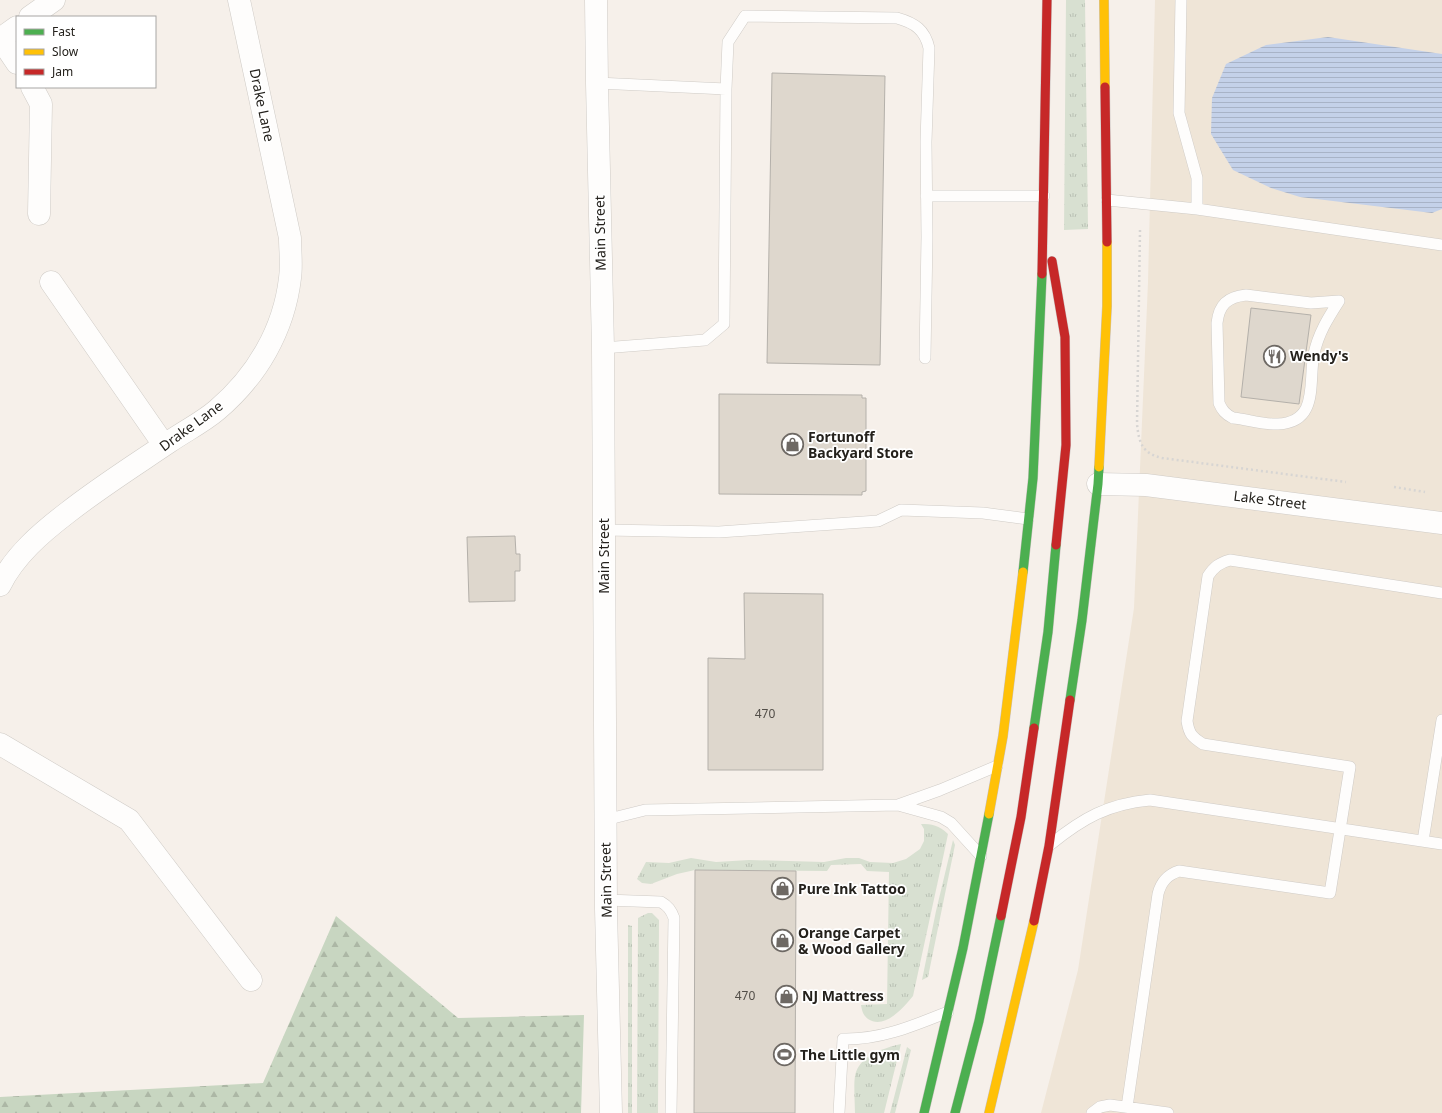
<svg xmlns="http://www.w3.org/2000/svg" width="1442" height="1113" viewBox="0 0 1442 1113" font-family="'Noto Sans',sans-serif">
<defs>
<pattern id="grass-tufts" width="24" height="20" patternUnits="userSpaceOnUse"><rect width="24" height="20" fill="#d8e0d1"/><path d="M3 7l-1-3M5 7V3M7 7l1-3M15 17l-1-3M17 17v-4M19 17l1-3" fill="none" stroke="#b9c0b3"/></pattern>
<pattern id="forest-firs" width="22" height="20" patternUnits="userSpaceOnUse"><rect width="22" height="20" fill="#c8d6c1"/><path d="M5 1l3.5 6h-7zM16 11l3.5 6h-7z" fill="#acb7a5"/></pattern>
<pattern id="water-rules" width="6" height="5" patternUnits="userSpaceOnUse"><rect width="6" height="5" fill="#c4d1e9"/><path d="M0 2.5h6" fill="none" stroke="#a8b3c7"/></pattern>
</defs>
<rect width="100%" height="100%" fill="#f6f0ea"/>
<path fill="#efe5d7" d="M 1155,0 L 1442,0 L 1442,1113 L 1041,1113 L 1078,970 L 1134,608 L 1148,282 Z"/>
<path fill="url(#grass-tufts)" d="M 1066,0 L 1085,0 L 1088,229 L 1064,230 Z
M 921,824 C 932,824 939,825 948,834 L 944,853 L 913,996 C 904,1007 885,1030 868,1019 C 863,1015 862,1011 861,1005 L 887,1004 L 889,872 L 867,871 L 861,864 L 831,865 L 827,871 L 695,870 L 677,874 L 651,884 L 642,883 L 637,879 L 646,862 L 669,863 L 691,858 L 716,862 L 749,860 L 824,862 L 846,858 L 859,858 L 870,862 L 893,863 L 906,859 L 920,849 L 924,841 L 924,829 Z
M 953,840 L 955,845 L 928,977 L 922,980 L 936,911 Z
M 648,913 L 652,913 L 659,920 L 658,1113 L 637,1113 L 638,918 Z
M 628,925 L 632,926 L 632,1113 L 628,1113 Z
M 901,1044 L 884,1113 L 855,1113 C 855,1103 853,1080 856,1072 C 863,1054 885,1048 901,1044 Z
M 907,1047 L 911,1050 L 895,1113 L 890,1113 Z"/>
<path fill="url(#forest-firs)" d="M 336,916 L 458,1018 L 584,1015 L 581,1113 L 0,1113 L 0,1097 L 263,1083 Z"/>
<path fill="url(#water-rules)" d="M 1328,37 L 1442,54 L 1442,209 L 1432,213 L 1300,197 L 1271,188 L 1233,170 L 1211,134 L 1212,98 L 1226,64 L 1266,45 Z"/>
<path fill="#ded7cd" stroke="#b4b0aa" d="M 772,73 L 885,76 L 880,365 L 767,363 Z
M 1251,308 L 1311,315 L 1299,404 L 1241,397 Z
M 719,394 L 862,395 L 862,398 L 866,398 L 866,491 L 862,492 L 862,495 L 719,494 Z
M 515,536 L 516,554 L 520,554 L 520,571 L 515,571 L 515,601 L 469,602 L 467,537 Z
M 744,593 L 823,594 L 823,770 L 708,770 L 708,658 L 745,659 Z
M 695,870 L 796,871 L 795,1113 L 694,1113 Z"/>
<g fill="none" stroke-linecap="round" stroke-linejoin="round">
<defs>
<path id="lane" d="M 1181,0 L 1179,113 L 1197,178 L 1197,209
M 597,83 L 726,89
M 926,196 L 1044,196
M 1107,200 L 1197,209 L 1442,245
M 1246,295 L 1311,303 L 1339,301 C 1328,318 1318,334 1314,354 C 1308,381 1320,422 1278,424 C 1265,425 1246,419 1233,418 C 1225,414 1222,410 1219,403 L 1217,323 C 1219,305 1227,297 1246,295 Z
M 603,348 L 705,340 L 724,324 L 726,89 L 728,42 L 745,16 L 897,18 C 915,23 925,30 929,48 L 926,142 L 927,237 L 925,358
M 604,530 L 719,532 L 878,521 L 901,510 L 983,513 L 1028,519
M 605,820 L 645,810 L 898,805
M 1423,841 L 1442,720
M 1051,844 C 1083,818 1108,804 1150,800 L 1442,844
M 981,856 L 951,823 L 941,817 L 898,805 L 940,790 L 997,766
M 606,900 L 661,902 C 668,906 671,910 674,918 L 671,1113
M 1127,1107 L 1158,894 C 1161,882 1167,875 1179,871 L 1330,893 L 1350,767 L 1203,744 C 1192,737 1189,734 1187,721 L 1208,576 C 1214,567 1219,563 1230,560 L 1442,593
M 839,1113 L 843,1039 C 880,1040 913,1026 948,1012
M 1092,1113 L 1100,1107 L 1110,1105 L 1168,1113"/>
<path id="street" d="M 596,0 L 597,83 L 603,348 L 606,909 L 611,1113
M 30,17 L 54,0
M 0,38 L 17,63
M 0,39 L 17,27
M 32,87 L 41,104 L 39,214
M 51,282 L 164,445
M 1098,484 L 1146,485 L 1442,523
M 0,585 C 15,555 41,533 67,513 C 100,487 135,465 169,442 C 185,431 203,422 217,410 C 257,376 284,330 290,278 C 292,265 290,251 290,238 L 239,0
M 0,744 L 129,820 L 251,980"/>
<path id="fast" d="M 1023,572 L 1033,478 L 1042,274
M 1070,700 L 1082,620 L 1098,484 L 1099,467
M 1034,728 L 1048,632 L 1056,545
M 924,1113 L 963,948 L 989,814
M 955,1113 L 979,1021 L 1001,916"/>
<path id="slow" d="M 1104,0 L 1105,87
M 1099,467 L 1107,306 L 1107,242
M 989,814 L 1003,736 L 1023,572
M 989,1113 L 1034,921"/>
<path id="jam" d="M 1105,87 L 1107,242
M 1052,261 L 1065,337 L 1066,445 L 1056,545
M 1042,274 L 1047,0
M 1001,916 L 1021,817 L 1034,728
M 1034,921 L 1049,846 L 1070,700"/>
</defs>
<use href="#lane" stroke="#cfcbc6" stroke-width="12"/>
<use href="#street" stroke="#cfcbc6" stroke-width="23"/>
<use href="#fast" stroke="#c9c0bf" stroke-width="10"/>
<use href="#slow" stroke="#c9c0bf" stroke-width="10"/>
<use href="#jam" stroke="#c9c0bf" stroke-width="10"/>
<path stroke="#d7d5d3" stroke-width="2.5" stroke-dasharray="2 3" stroke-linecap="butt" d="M 1140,230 L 1137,424 C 1139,443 1142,453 1162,458 L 1346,482
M 1394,487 L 1425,492"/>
<use href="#lane" stroke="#fefdfc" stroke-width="11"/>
<use href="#street" stroke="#fefdfc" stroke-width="22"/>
<use href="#fast" stroke="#4caf50" stroke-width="9"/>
<use href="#slow" stroke="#ffc107" stroke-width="9"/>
<use href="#jam" stroke="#c62828" stroke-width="9"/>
</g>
<defs>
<symbol id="restaurant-ring" viewBox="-11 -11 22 22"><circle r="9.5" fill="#fff" stroke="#6e6964" stroke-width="1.5"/><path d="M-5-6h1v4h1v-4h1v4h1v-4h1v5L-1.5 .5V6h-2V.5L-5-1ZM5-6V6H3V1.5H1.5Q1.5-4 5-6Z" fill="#6e6964"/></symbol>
<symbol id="shop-ring" viewBox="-11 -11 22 22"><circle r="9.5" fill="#fff" stroke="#6e6964" stroke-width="1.5"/><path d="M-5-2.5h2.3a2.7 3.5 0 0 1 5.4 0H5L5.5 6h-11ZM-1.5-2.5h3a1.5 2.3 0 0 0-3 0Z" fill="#6e6964"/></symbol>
<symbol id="stadium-ring" viewBox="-11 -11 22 22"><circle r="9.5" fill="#fff" stroke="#6e6964" stroke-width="1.5"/><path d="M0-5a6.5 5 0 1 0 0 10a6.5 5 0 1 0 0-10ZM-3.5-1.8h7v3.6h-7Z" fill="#6e6964"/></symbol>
</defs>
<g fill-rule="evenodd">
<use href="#restaurant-ring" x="1262" y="344" width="25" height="25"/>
<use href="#shop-ring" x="780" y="432" width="25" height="25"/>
<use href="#shop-ring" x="770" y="876" width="25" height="25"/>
<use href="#shop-ring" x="770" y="928" width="25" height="25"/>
<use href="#shop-ring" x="774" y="984" width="25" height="25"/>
<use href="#stadium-ring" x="772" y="1042" width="25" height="25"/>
</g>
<g text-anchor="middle" stroke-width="3.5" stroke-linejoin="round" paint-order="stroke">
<g font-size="12" fill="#524e48">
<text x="765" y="718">470</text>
<text x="745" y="1000">470</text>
</g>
<g font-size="14" fill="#24211c" stroke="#fff">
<text transform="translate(262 105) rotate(78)" y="5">Drake Lane</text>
<text transform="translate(600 233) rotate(-91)" y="5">Main Street</text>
<text transform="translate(191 426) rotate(-36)" y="5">Drake Lane</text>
<text transform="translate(1270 500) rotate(7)" y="5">Lake Street</text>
<text transform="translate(604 556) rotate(-90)" y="5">Main Street</text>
<text transform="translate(606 880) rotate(-91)" y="5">Main Street</text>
</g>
<g font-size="14" font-weight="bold" fill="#24211c" stroke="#fff" text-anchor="start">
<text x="1290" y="361">Wendy's</text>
<text x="808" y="442">Fortunoff<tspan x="808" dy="16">Backyard Store</tspan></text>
<text x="798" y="894">Pure Ink Tattoo</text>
<text x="798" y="938">Orange Carpet<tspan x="798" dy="16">&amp; Wood Gallery</tspan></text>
<text x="802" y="1001">NJ Mattress</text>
<text x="800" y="1060">The Little gym</text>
</g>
</g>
<rect x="16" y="16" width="140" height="72" fill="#ffffff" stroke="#a7a6a4"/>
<rect x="24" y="29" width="20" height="6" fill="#4caf50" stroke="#a7a6a4"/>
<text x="52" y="36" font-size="12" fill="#24211c">Fast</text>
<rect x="24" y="49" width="20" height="6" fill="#ffc107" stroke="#a7a6a4"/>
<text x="52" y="56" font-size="12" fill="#24211c">Slow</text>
<rect x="24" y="69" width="20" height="6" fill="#c62828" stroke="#a7a6a4"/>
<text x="52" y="76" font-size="12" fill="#24211c">Jam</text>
</svg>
